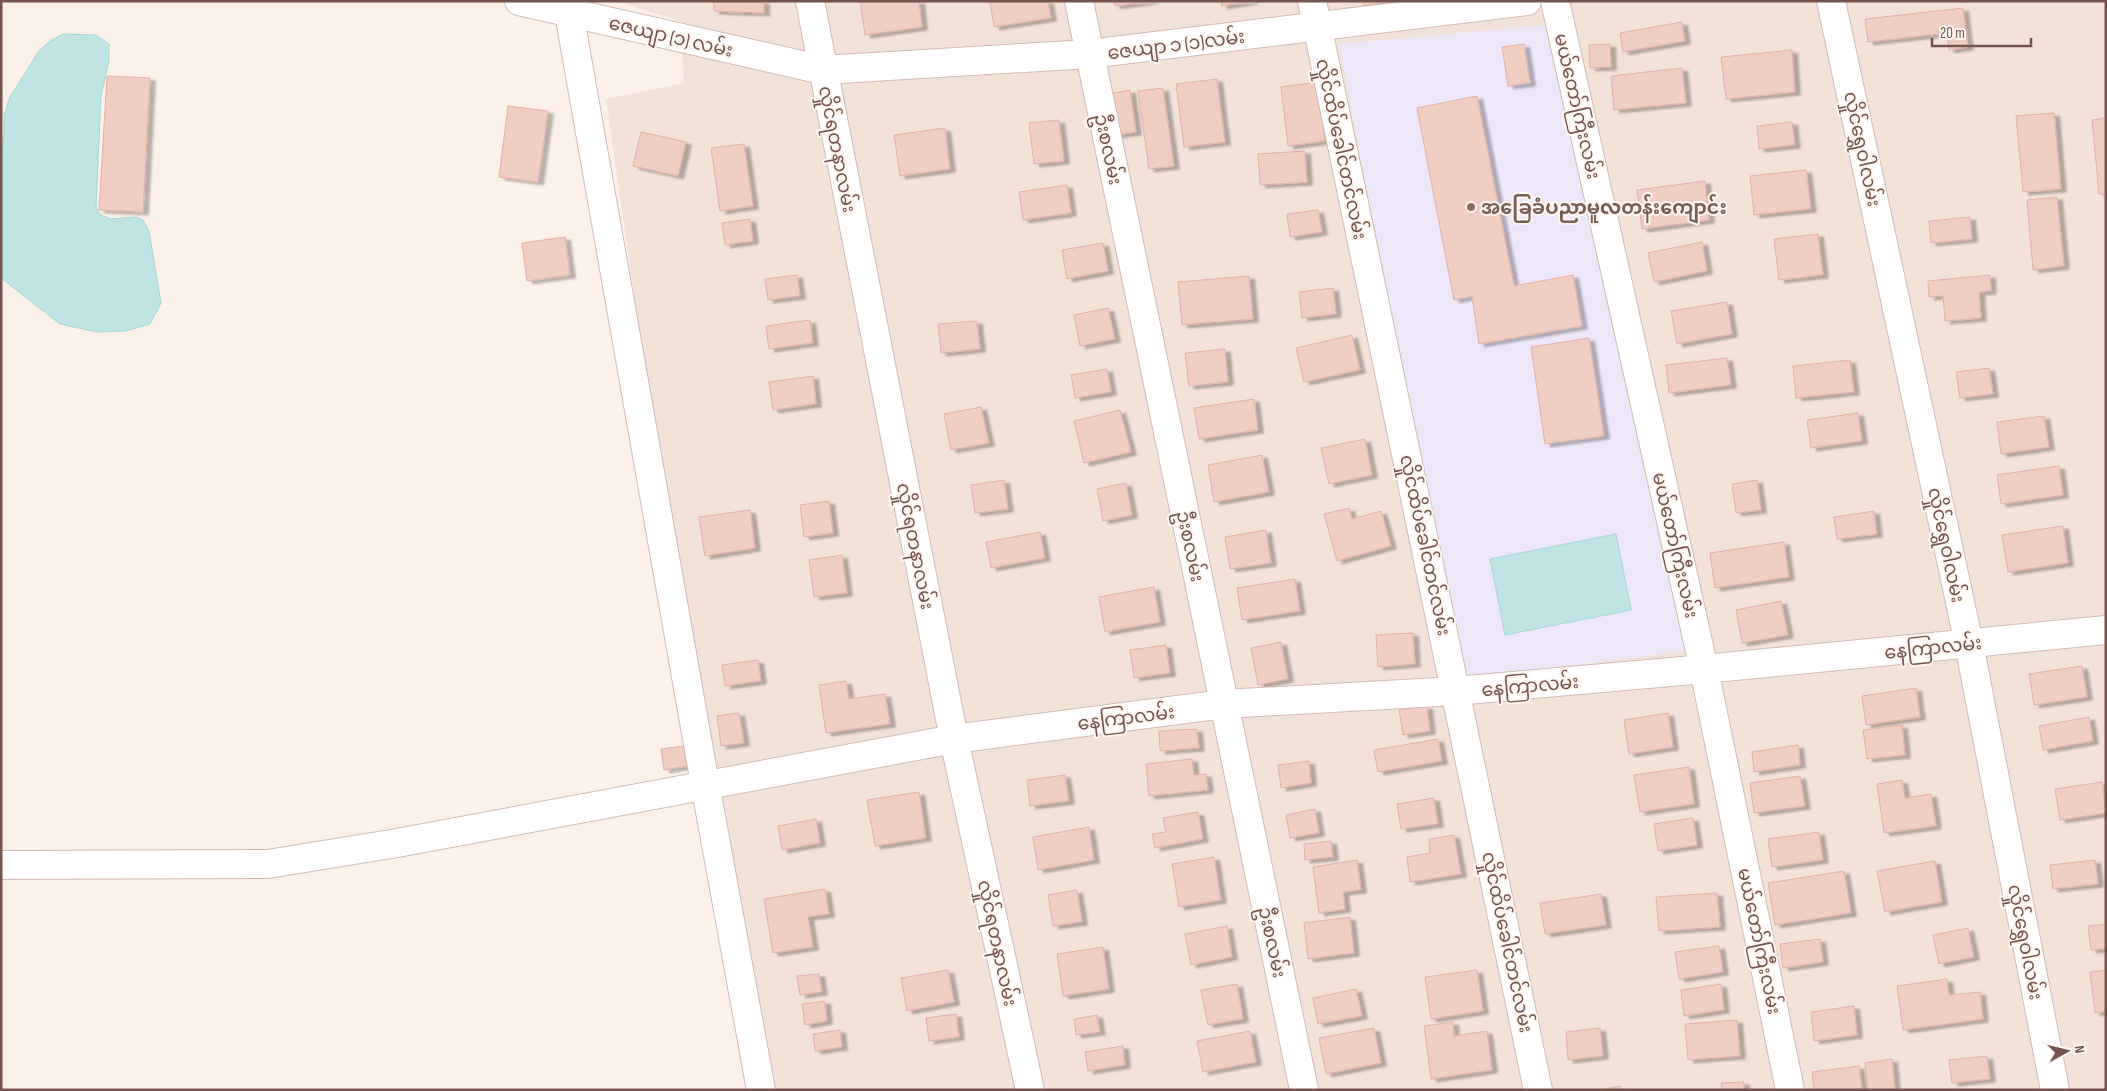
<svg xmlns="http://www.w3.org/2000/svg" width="2107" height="1091" viewBox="0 0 2107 1091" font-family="'Sofia Sans Condensed','Noto Sans Myanmar',sans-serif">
<defs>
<filter id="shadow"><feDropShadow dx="5.5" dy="3" stdDeviation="1" flood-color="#0004"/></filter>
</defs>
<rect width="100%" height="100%" fill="#fcf1e9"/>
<path fill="#f3e2d8" d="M 616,1 L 2106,1 L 2106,1090 L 771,1090 L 661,483 L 606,99 L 684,83 L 679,21 Z"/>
<path fill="#eee6f9" d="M 1549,25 L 1691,650 L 1461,680 L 1339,44 Z"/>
<path fill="#bee5e4" stroke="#a4d7d5" d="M 63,34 L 96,35 L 109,44 L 109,61 L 101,96 L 96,206 L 99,214 L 110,219 L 136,217 L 143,220 L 149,231 L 161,303 L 150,324 L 125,331 L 97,332 L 60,324 L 1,278 L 1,157 L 4,135 L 4,115 L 10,97 L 39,51 L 50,41 Z
M 1616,534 L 1631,610 L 1505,635 L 1490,559 Z"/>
<path fill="#f0ccc2" stroke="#e3b0a3" filter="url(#shadow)" d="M 714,1 L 764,1 L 764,13 L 714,11 Z
M 860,1 L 919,1 L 922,27 L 865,35 Z
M 990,1 L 1048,1 L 1051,18 L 994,27 Z
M 1114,1 L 1151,1 L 1115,6 Z
M 1221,1 L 1253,1 L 1222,6 Z
M 1364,1 L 1394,1 L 1394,2 L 1364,6 Z
M 1963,8 L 1968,47 L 1949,50 L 1947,33 L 1868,42 L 1865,19 Z
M 1682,22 L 1685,41 L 1623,52 L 1620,33 Z
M 1524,44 L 1530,83 L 1508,86 L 1502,47 Z
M 1610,44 L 1611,67 L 1590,68 L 1589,45 Z
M 1792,50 L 1795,92 L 1726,99 L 1721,57 Z
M 1682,68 L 1686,103 L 1614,110 L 1611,76 Z
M 107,76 L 150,78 L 143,212 L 99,210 Z
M 1217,79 L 1225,142 L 1184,147 L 1176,84 Z
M 1318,82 L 1325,141 L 1288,146 L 1281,87 Z
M 1163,88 L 1174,166 L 1149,169 L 1138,91 Z
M 1130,90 L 1136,132 L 1115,135 L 1109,94 Z
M 1477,96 L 1514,286 L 1573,275 L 1582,326 L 1479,344 L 1472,296 L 1454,300 L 1417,108 Z
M 508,106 L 548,111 L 538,182 L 499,177 Z
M 2054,113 L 2061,189 L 2023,192 L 2016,116 Z
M 2106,118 L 2106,194 L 2099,194 L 2092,120 Z
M 1059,120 L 1064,161 L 1034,164 L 1029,123 Z
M 1792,122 L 1795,145 L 1759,149 L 1757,126 Z
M 945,128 L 950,169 L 900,176 L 894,135 Z
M 641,132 L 686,142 L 678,176 L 633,166 Z
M 744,144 L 753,206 L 720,211 L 711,148 Z
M 1305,151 L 1307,182 L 1260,185 L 1258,154 Z
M 1806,170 L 1811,209 L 1754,215 L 1750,176 Z
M 1705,181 L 1709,220 L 1642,229 L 1637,190 Z
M 1067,185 L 1071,213 L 1023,220 L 1019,192 Z
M 2057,197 L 2064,266 L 2033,270 L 2027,200 Z
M 1318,210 L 1322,232 L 1290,237 L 1287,214 Z
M 1970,217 L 1972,239 L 1931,243 L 1929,221 Z
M 750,219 L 753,241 L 725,245 L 722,223 Z
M 1818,234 L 1823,275 L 1779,280 L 1774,239 Z
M 565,237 L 570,275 L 527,281 L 522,243 Z
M 1702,242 L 1707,271 L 1654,282 L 1648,253 Z
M 1103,243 L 1108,271 L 1067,279 L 1062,250 Z
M 797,275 L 800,296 L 768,300 L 765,279 Z
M 1990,275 L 1991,291 L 1979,292 L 1981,318 L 1945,321 L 1943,296 L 1929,297 L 1928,281 Z
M 1249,276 L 1253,319 L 1182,325 L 1178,282 Z
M 1333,288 L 1336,314 L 1302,318 L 1299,292 Z
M 1727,302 L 1732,334 L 1677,344 L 1671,311 Z
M 1108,308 L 1115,339 L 1080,346 L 1074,315 Z
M 810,320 L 813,343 L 769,349 L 766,326 Z
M 977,321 L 980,349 L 941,353 L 938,324 Z
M 1352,335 L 1360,370 L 1304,382 L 1296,348 Z
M 1589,338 L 1604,436 L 1545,444 L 1531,347 Z
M 1225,349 L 1228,382 L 1189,386 L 1185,353 Z
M 1727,358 L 1731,385 L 1669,393 L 1666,365 Z
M 1850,360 L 1854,392 L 1796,398 L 1793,366 Z
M 1989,368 L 1993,394 L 1960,398 L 1956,372 Z
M 1107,369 L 1111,392 L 1075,398 L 1071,375 Z
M 813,376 L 816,404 L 773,410 L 769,382 Z
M 1254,399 L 1258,430 L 1199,439 L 1194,408 Z
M 981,407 L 989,443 L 951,450 L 944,414 Z
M 1120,410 L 1131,452 L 1084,463 L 1074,421 Z
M 1858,413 L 1862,441 L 1811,448 L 1807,420 Z
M 2044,416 L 2049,447 L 2001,454 L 1997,422 Z
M 1365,439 L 1372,475 L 1329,484 L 1321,448 Z
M 1262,455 L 1269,492 L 1214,502 L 1208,465 Z
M 2059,466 L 2063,495 L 2001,504 L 1997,475 Z
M 1004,480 L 1008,509 L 975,513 L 971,485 Z
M 1757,480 L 1761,510 L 1736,513 L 1732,484 Z
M 1126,483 L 1132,515 L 1103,521 L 1097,489 Z
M 829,501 L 833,533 L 804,537 L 800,505 Z
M 1349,508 L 1352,519 L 1381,511 L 1391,546 L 1337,561 L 1324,514 Z
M 750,510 L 755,548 L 705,556 L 699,517 Z
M 1874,511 L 1877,534 L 1837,539 L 1834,517 Z
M 2063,526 L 2068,563 L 2008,572 L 2002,535 Z
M 1266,530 L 1271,563 L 1230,569 L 1225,537 Z
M 1040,532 L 1045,558 L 991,568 L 986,542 Z
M 1784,542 L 1789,577 L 1715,588 L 1710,553 Z
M 842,555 L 847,593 L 814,597 L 809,560 Z
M 1295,579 L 1300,611 L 1242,620 L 1237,588 Z
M 1154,587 L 1160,622 L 1105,632 L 1099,597 Z
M 1781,601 L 1788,635 L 1742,643 L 1736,610 Z
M 1413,633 L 1415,664 L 1378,667 L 1376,635 Z
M 1281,642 L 1288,679 L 1258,685 L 1251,648 Z
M 1166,645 L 1170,673 L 1134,678 L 1130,650 Z
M 758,660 L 761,681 L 725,686 L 722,665 Z
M 2082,666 L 2087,697 L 2034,705 L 2029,674 Z
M 846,681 L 849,699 L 885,694 L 890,724 L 826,733 L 819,685 Z
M 1916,688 L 1920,717 L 1866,725 L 1862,696 Z
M 1427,706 L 1430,731 L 1403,735 L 1399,710 Z
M 739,713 L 744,743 L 721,746 L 717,716 Z
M 1668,713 L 1673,747 L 1629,754 L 1624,720 Z
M 2089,717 L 2093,741 L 2043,750 L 2039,726 Z
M 1902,725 L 1905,755 L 1867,759 L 1863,730 Z
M 1197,729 L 1199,748 L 1160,751 L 1159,731 Z
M 1438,739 L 1442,761 L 1378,772 L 1374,750 Z
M 1798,745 L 1800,765 L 1754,772 L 1752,752 Z
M 684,746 L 687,766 L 664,770 L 661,749 Z
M 1192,759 L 1194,775 L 1206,774 L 1208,790 L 1149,796 L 1146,764 Z
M 1309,761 L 1311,783 L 1281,788 L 1278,765 Z
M 1689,767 L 1694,804 L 1640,812 L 1634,775 Z
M 1065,775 L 1069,801 L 1030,806 L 1027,780 Z
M 1800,776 L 1805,806 L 1754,813 L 1750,783 Z
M 1902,780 L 1905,798 L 1931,794 L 1936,826 L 1884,833 L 1877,784 Z
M 2102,782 L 2106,813 L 2060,820 L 2055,789 Z
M 919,792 L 926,838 L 875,846 L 867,800 Z
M 1434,798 L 1438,824 L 1401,829 L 1397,804 Z
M 1315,809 L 1319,833 L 1290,838 L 1286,815 Z
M 1198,812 L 1203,839 L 1155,848 L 1152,834 L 1166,832 L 1163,818 Z
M 1693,818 L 1697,845 L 1658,851 L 1654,824 Z
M 816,819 L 820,843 L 782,850 L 778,826 Z
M 1089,827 L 1094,860 L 1038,870 L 1033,837 Z
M 1819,832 L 1823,860 L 1772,867 L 1768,839 Z
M 1454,835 L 1461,874 L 1410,882 L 1407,857 L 1430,853 L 1429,839 Z
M 1331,841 L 1333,857 L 1305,860 L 1304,844 Z
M 1214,857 L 1221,900 L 1179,907 L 1172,864 Z
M 1357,860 L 1361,890 L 1343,892 L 1345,909 L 1319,913 L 1313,867 Z
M 2095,860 L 2098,884 L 2053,889 L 2050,865 Z
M 1935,861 L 1942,902 L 1885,912 L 1877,871 Z
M 1844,871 L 1851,913 L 1775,925 L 1768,883 Z
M 825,889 L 829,914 L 808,917 L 813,947 L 773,953 L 764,899 Z
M 1077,890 L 1082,922 L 1053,926 L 1048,895 Z
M 1717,893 L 1720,927 L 1659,931 L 1656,897 Z
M 1601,894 L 1606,925 L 1545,934 L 1540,903 Z
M 1350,917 L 1354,953 L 1308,959 L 1304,923 Z
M 2106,924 L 2106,949 L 2091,950 L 2088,926 Z
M 1227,926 L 1232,957 L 1191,965 L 1185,934 Z
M 1968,928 L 1974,957 L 1939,964 L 1933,935 Z
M 1820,939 L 1823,962 L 1783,968 L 1780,944 Z
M 1719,946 L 1723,972 L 1679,979 L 1675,952 Z
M 1103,947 L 1109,989 L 1063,996 L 1057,954 Z
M 948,970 L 954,1002 L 907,1011 L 901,978 Z
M 1477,970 L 1483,1011 L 1431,1019 L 1425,977 Z
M 2106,970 L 2106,1011 L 2095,1013 L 2090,972 Z
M 819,974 L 822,992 L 800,995 L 797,976 Z
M 1947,979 L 1949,995 L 1980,992 L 1983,1019 L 1903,1030 L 1897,986 Z
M 1237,984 L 1243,1019 L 1208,1025 L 1201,990 Z
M 1721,984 L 1724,1010 L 1684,1016 L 1681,990 Z
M 1356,989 L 1362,1016 L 1318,1024 L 1313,998 Z
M 825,1001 L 827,1021 L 805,1025 L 802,1004 Z
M 1854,1006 L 1857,1035 L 1814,1041 L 1811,1012 Z
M 956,1014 L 959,1037 L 929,1041 L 926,1018 Z
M 1097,1015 L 1100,1032 L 1076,1035 L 1074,1019 Z
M 1737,1020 L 1740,1056 L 1688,1060 L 1685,1024 Z
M 1453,1022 L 1454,1036 L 1487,1031 L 1492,1070 L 1431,1079 L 1424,1026 Z
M 1374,1028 L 1381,1063 L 1326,1074 L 1319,1038 Z
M 1600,1028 L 1603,1056 L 1568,1060 L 1566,1032 Z
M 840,1030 L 842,1047 L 815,1051 L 813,1034 Z
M 1250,1031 L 1256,1062 L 1203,1072 L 1197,1041 Z
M 1123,1046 L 1125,1065 L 1088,1071 L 1085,1052 Z
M 1987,1056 L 1990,1079 L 1952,1083 L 1949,1060 Z
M 1892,1059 L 1895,1090 L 1868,1090 L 1865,1063 Z
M 1859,1066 L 1862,1090 L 1814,1090 L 1812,1072 Z
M 1744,1082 L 1744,1090 L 1722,1090 L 1721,1083 Z
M 1620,1086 L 1620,1090 L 1601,1090 Z"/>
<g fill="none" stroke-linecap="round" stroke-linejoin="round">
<defs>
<path id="minor" d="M 519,1 L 823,70 L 1089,54 L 1527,1
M 810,1 L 954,739 L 1030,1090
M 1079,1 L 1304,1090
M 1312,1 L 1538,1090
M 1555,1 L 1704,669 L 1790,1090
M 1831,1 L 1969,644 L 2055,1090
M 569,13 L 705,784 L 761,1090
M 1,865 L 268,864 L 397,843 L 954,739 L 1224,704 L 1456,691 L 1704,669 L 2106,630"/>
</defs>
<use href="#minor" stroke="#d0bab1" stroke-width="30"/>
<use href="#minor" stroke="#fff" stroke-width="28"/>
</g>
<circle fill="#8d6e63" stroke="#fef6f0" stroke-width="2" cx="1471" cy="207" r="5"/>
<g text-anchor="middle" stroke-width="4" stroke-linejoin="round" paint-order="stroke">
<g font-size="19" fill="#76544d" stroke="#fef6f0">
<text transform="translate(671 36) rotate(13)" y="7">ဇေယျာ (၁) လမ်း</text>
<text transform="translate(1176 44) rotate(-7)" y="7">ဇေယျာ ၁ (၁)လမ်း</text>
<text transform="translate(1578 106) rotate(77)" y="7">မယ်တော်ကြီးလမ်း</text>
<text transform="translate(838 149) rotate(79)" y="7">လှိုင်ရတနာလမ်း</text>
<text transform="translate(1109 149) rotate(78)" y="7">ဦးစလမ်း</text>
<text transform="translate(1342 149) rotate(78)" y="7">လှိုင်ထိပ်ခေါင်တင်လမ်း</text>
<text transform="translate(1863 149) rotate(78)" y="7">လှိုင်ရွှေဝါလမ်း</text>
<text transform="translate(1426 545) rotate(78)" y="7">လှိုင်ထိပ်ခေါင်တင်လမ်း</text>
<text transform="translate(1676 545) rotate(77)" y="7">မယ်တော်ကြီးလမ်း</text>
<text transform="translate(1947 545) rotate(78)" y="7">လှိုင်ရွှေဝါလမ်း</text>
<text transform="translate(916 546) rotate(79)" y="7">လှိုင်ရတနာလမ်း</text>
<text transform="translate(1191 546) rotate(78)" y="7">ဦးစလမ်း</text>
<text transform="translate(1933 647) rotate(-6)" y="7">နေကြာလမ်း</text>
<text transform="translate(1530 685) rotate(-5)" y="7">နေကြာလမ်း</text>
<text transform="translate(1126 717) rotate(-7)" y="7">နေကြာလမ်း</text>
<text transform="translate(1760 941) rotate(78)" y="7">မယ်တော်ကြီးလမ်း</text>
<text transform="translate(1273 942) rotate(78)" y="7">ဦးစလမ်း</text>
<text transform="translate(1508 942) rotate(78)" y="7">လှိုင်ထိပ်ခေါင်တင်လမ်း</text>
<text transform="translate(2026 942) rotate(79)" y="7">လှိုင်ရွှေဝါလမ်း</text>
<text transform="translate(998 943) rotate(78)" y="7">လှိုင်ရတနာလမ်း</text>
</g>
<g font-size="19" font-weight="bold" fill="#785e54" stroke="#fef6f0" text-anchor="start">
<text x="1481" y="214">အခြေခံပညာမူလတန်းကျောင်း</text>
</g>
</g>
<rect width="2107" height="1091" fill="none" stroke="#76544d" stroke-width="5"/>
<g transform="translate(2067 1051) rotate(82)" stroke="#fef6f0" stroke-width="4" paint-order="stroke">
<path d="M0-4L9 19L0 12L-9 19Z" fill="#76544d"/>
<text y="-8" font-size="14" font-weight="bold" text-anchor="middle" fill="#76544d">N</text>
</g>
<path d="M1932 38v8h99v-8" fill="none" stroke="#76544d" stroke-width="2.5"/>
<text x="1940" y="38" font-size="15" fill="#76544d" stroke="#fef6f0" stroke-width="4" paint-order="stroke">20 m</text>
</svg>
